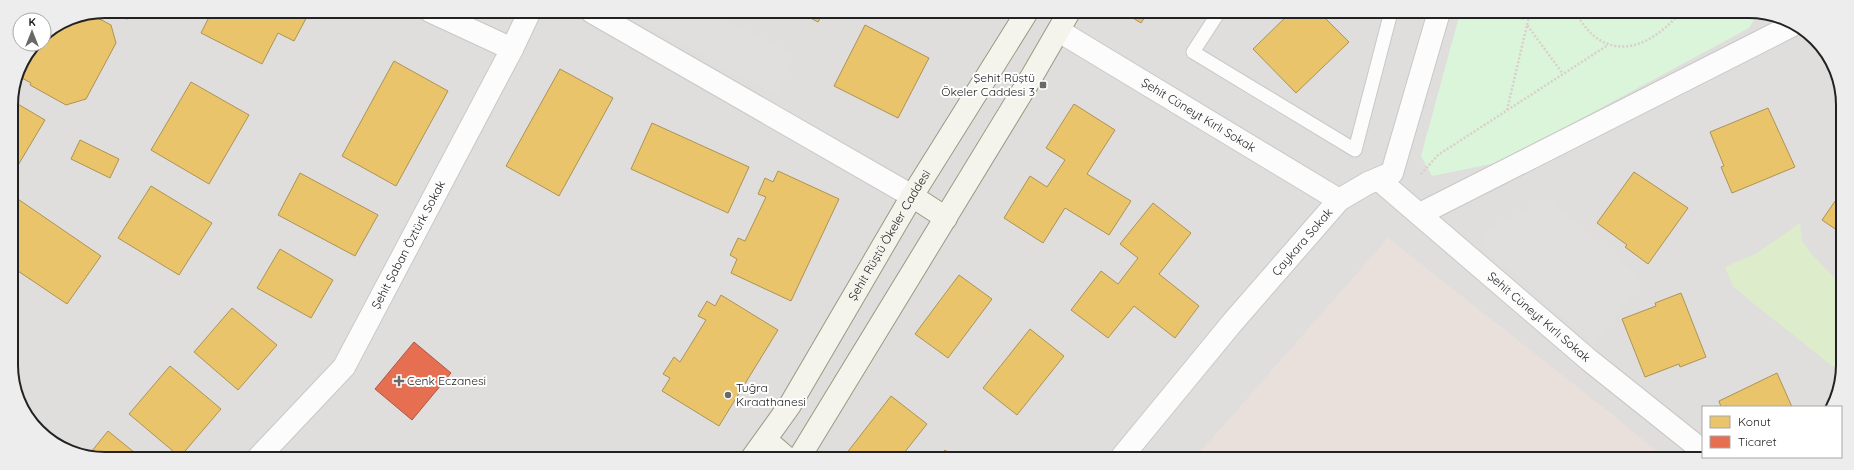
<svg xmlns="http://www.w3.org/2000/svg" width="1854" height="470" viewBox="0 0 1854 470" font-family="Quicksand,sans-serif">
<rect width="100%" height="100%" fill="#f0eeeb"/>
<path fill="#dfdedc" d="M 105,11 L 1768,13 L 1816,39 L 1841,87 L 1841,384 L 1828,407 L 1703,407 L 1703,457 L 1760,457 L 1755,459 L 86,457 L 39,432 L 13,384 L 11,99 L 18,69 L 35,44 L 44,44 L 44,35 L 69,18 Z"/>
<path fill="#eae0db" d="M 1388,238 L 1609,412 L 1666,459 L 1195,458 Z"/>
<path fill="#ddeccb" d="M 1800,223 L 1802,241 L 1810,252 L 1841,285 L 1841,373 L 1748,299 L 1741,292 L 1733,287 L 1725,267 L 1757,253 Z"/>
<path fill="#daf5da" d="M 1460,13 L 1759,13 L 1749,28 L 1501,162 L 1432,176 L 1421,156 Z"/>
<path fill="#b7e6d2" d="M 1497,13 L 1526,13 L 1524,20 Z"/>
<path fill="#e0dfde" d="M 627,12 L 713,12 L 794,54 L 778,96 Z
M 1548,198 L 1642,281 L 1594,344 L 1487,251 L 1483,232 Z"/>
<path fill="#e9c46a" stroke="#ad9354" d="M 113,11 L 147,11 L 127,19 Z
M 212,11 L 310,11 L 294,41 L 278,33 L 262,64 L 201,33 Z
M 799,12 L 824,12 L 818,22 Z
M 1123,12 L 1148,12 L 1141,23 Z
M 1291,12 L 1319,12 L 1349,42 L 1296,93 L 1253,49 Z
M 90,14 L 111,25 L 116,43 L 86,99 L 66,105 L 30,85 L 31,83 L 18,76 L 18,69 L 35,44 L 44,44 L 44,35 L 69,18 Z
M 865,25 L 929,58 L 898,118 L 834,86 Z
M 394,61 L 448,91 L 396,186 L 342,156 Z
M 560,69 L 613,98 L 559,196 L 506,166 Z
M 191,82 L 249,115 L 209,184 L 151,150 Z
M 11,100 L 45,120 L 14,172 L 12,171 Z
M 1074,104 L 1115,130 L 1087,174 L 1131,201 L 1109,235 L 1065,208 L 1043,243 L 1004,218 L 1030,176 L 1047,187 L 1065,160 L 1046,148 Z
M 1768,108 L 1795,167 L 1732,193 L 1721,167 L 1724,166 L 1710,132 Z
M 652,123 L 749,167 L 728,213 L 631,169 Z
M 80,140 L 119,159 L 110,178 L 71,159 Z
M 778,171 L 839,199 L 791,301 L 731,273 L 737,259 L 730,255 L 738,238 L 745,241 L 766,197 L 758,194 L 765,178 L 773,182 Z
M 1634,172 L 1688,208 L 1648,264 L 1625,247 L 1627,245 L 1597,223 Z
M 300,173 L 378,215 L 355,256 L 278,215 Z
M 151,186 L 212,223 L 179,275 L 118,238 Z
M 12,195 L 101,256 L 67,304 L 12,267 Z
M 1838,197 L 1840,199 L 1841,197 L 1841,233 L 1822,220 Z
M 1153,203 L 1191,233 L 1159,274 L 1199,306 L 1175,338 L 1134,306 L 1108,338 L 1071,310 L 1101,271 L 1118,284 L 1138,258 L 1120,244 Z
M 280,249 L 333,280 L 311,318 L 257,288 Z
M 959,275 L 992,299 L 948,358 L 915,334 Z
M 1681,293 L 1706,357 L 1680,367 L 1679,364 L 1645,377 L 1622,319 L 1656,306 L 1655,303 Z
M 721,295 L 778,330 L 719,426 L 662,391 L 670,378 L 663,374 L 674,357 L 680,362 L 706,320 L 698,316 L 707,301 L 715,306 Z
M 232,308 L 277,345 L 238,390 L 194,352 Z
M 1030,329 L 1064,356 L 1017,415 L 983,388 Z
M 170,366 L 221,409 L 180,457 L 129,414 Z
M 1777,373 L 1792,407 L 1721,407 L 1719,401 Z
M 891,396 L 927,424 L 900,458 L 851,458 L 846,454 Z
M 108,431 L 140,457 L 87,457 Z
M 945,450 L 955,458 L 939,458 Z"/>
<path fill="#e76f51" stroke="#ac5843" d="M 414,342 L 451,373 L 412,420 L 375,389 Z"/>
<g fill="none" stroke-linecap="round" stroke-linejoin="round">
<defs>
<path id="lane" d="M 1219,12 L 1193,52 L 1355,150 L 1391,12"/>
<g id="street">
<path d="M 430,11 L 512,49"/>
<path d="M 592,12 L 912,196"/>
<path id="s1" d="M 1059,31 L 1339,200"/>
<path id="s2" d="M 1378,179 L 1589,360 L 1703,451"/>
<path d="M 1420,214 L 1791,26"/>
<path id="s3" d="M 259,457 L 344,367 L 512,49 L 530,11"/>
<path id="s4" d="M 1121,458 L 1232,323 L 1339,200 L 1368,183 L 1392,173 L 1439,12"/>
</g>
<g id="secondary">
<path d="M 912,196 L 946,218"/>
<path d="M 766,440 L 787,458"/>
<path id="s5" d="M 752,458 L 790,405 L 912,196 L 1027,12"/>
<path d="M 799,458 L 1032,76 L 1069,12"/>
</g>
</defs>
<use href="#lane" stroke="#c9c8c7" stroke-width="15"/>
<use href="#street" stroke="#c9c8c7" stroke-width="24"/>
<use href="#secondary" stroke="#999a82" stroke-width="24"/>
<path stroke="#dccecd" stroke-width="2.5" stroke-dasharray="2 2" stroke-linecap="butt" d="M 1576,13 C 1604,64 1647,51 1680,13
M 1527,25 L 1530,13
M 1507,110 L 1527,25 L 1563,74
M 1421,174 L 1438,155 L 1608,45"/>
<use href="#lane" stroke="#fdfcfc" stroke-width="13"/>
<use href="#street" stroke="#fdfcfc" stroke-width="22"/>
<use href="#secondary" stroke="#f4f4ed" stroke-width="22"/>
</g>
<g fill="#6a6968" stroke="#fff" stroke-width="1.5">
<rect x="1039" y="81" width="8" height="8" rx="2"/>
<path d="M397 375h4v4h4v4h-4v4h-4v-4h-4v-4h4z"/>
<circle cx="728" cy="395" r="4"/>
</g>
<g text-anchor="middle" stroke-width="4" stroke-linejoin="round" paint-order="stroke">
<g font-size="12" fill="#222" stroke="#fff" text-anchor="start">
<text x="1035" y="82" text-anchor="end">Şehit Rüştü<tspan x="1035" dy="14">Ökeler Caddesi 3</tspan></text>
<text x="407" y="385">Cenk Eczanesi</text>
<text x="736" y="392">Tuğra<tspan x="736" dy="14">Kıraathanesi</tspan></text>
</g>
<g font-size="12" fill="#222" stroke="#fff">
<text dy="4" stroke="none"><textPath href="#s1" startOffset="163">Şehit Cüneyt Kırlı Sokak</textPath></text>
<text dy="4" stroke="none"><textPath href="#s5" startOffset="262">Şehit Rüştü Ökeler Caddesi</textPath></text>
<text dy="4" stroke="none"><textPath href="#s4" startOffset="282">Çaykara Sokak</textPath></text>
<text dy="4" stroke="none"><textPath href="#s3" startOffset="262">Şehit Şaban Öztürk Sokak</textPath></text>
<text dy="4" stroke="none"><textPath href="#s2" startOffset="212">Şehit Cüneyt Kırlı Sokak</textPath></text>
</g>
</g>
<path d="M0 0H1854V470H0ZM105 18H1749A87 87 0 0 1 1836 105V365A87 87 0 0 1 1749 452H105A87 87 0 0 1 18 365V105A87 87 0 0 1 105 18Z" fill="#ededed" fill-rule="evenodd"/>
<path fill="none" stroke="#222" stroke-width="2" d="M105 18H1749A87 87 0 0 1 1836 105V365A87 87 0 0 1 1749 452H105A87 87 0 0 1 18 365V105A87 87 0 0 1 105 18Z"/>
<rect x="1702" y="406" width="140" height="52" fill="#ffffff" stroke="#a7a7a7"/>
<rect x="1710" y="416" width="20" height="12" fill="#e9c46a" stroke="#a7a7a7"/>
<text x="1738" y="426" font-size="12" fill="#222222">Konut</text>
<rect x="1710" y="436" width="20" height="12" fill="#e76f51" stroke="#a7a7a7"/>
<text x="1738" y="446" font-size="12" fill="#222222">Ticaret</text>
<g transform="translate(32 32)"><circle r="19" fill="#ffffff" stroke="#a7a7a7"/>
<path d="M0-3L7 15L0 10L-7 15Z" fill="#6a6968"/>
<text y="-6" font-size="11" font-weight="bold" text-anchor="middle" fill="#222222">K</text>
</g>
</svg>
